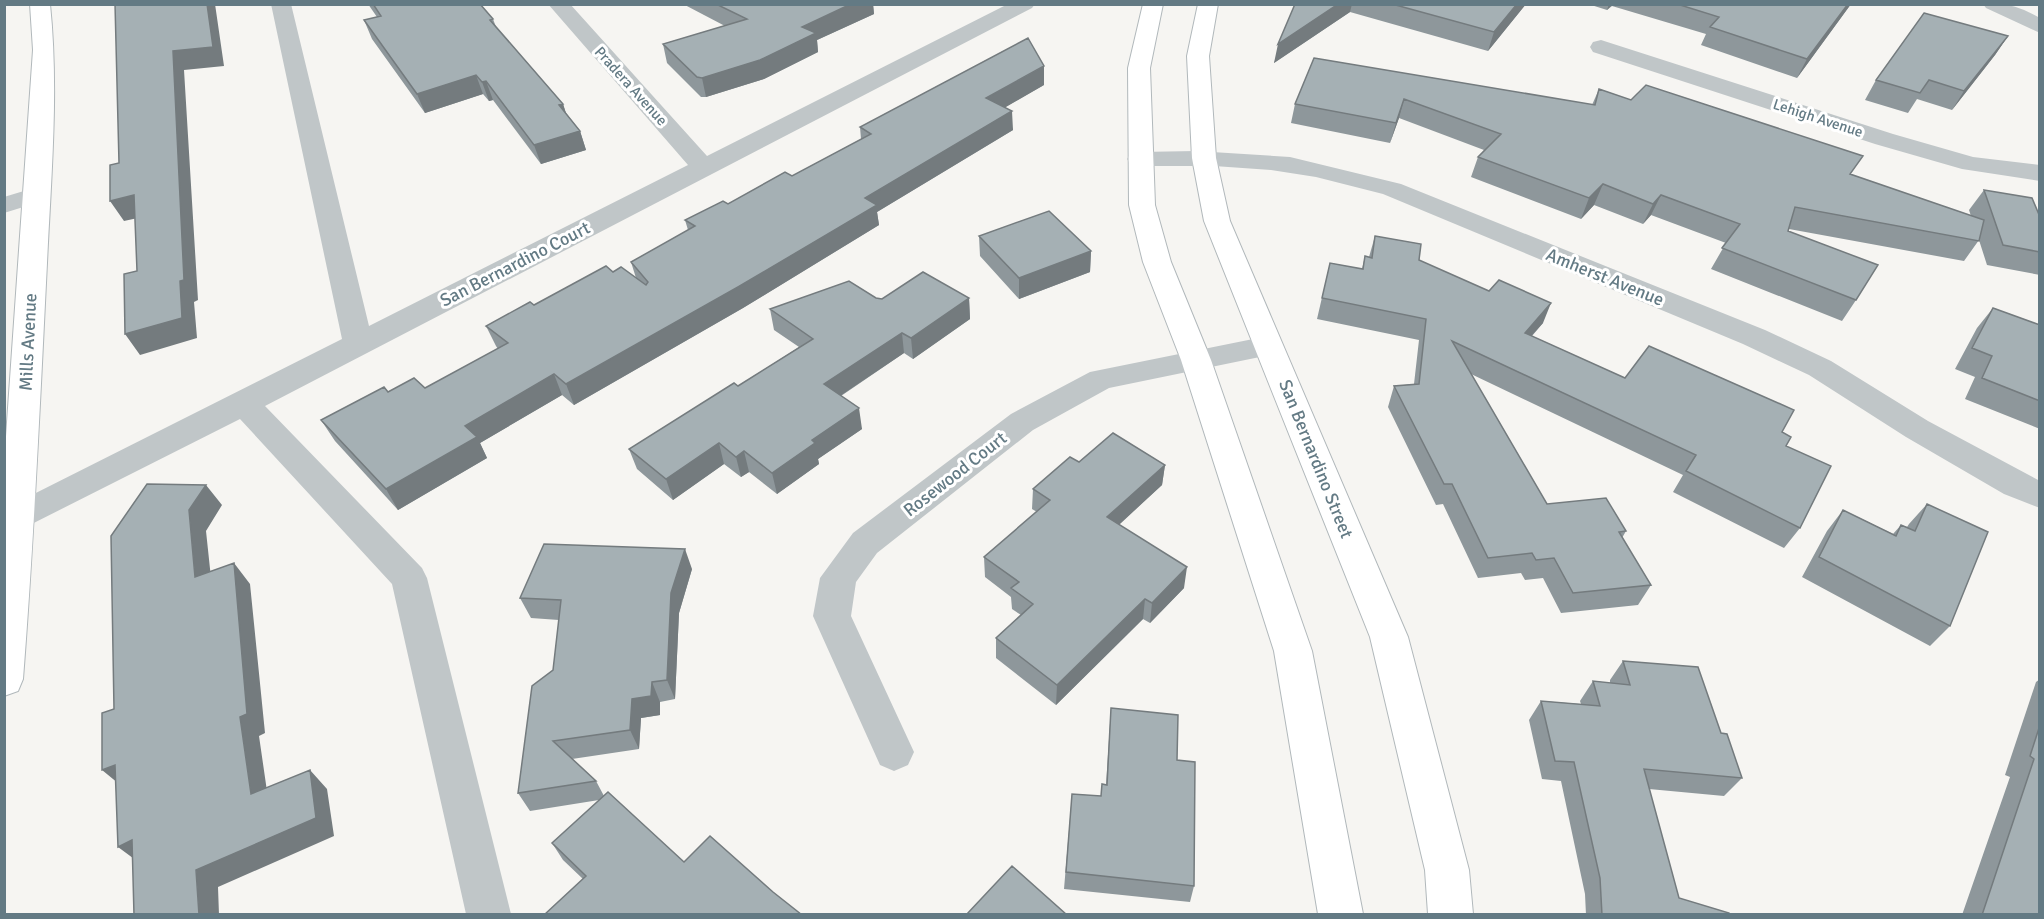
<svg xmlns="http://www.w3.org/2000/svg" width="2044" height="919" viewBox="0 0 2044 919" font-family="Signika,sans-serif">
<rect width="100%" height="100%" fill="#f6f5f2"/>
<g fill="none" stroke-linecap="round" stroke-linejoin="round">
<defs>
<path id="major" d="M 30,4 L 50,4 C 59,90 51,177 47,263 C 40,402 34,540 23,679 L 18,691 L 4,696 L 4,465 L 33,50 Z
M 1143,4 L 1163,4 L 1150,68 L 1155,205 L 1171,262 L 1211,360 L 1312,651 L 1363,914 L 1318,914 L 1274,651 L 1181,360 L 1143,262 L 1129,205 L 1128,68 Z
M 1198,4 L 1218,4 L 1209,56 L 1216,158 L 1230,221 L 1408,637 L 1469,870 L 1473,914 L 1428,914 L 1425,870 L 1370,637 L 1204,221 L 1192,158 L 1187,56 Z"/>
</defs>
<use href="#major" stroke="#b1b8bb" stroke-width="2"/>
<path fill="#c0c6c8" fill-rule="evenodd" d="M 271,4 L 291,4 L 369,326 L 688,165 L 548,4 L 570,4 L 707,156 L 1008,4 L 1035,4 L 1032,8 L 265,406 L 422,568 L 427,578 L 511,914 L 466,914 L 392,584 L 240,419 L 4,538 L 4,509 L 342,339 Z
M 1983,4 C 2010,4 2016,5 2040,18 L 2040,33 L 1986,8 Z
M 1601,40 L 1893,134 L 1973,157 L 2040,165 L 2040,181 L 1962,169 L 1875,144 L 1593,52 L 1590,47 L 1593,42 Z
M 1196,151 L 1290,157 L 1401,184 L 1765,330 L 1831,361 L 1928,421 L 2040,481 L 2040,508 L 2004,494 L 1906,437 L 1809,375 L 1743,344 L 1383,194 L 1316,177 L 1271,170 L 1214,166 L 1139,166 L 1130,164 L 1127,159 L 1130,154 L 1139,152 Z
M 37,187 L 46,190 L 50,195 L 46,200 L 4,213 L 4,197 Z
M 1268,336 L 1279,339 L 1283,346 L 1279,353 L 1109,388 L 1033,430 L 877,553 L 856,582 L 851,616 L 914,752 L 908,765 L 894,771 L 880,765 L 813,616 L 820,578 L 853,533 L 1011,414 L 1090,372 Z"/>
<use href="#major" fill="#fff" fill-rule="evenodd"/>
</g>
<path fill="#8e979b" d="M 368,4 L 480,4 L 493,19 L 496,27 L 563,104 L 566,113 L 580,131 L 586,150 L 541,164 L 493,100 L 489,101 L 483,94 L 425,113 L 372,39 L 364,20 L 377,17 Z
M 683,4 L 873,4 L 874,14 L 817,40 L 818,52 L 764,79 L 706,97 L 701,97 L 667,63 L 663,44 L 725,26 Z
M 1295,4 L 1526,4 L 1488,51 L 1350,12 L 1274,63 Z
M 1588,4 L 1851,4 L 1797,78 L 1701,45 L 1706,34 L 1612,6 L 1607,10 Z
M 2008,36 L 1995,55 L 1952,110 L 1917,99 L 1908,113 L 1865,100 L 1876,80 Z
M 1314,58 L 1592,105 L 1599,89 L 1971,216 L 1969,210 L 1984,190 L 2040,217 L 2040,275 L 1987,265 L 1979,240 L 1964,261 L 1789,229 L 1788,231 L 1856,300 L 1842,321 L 1711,269 L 1726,243 L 1651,215 L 1643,224 L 1594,205 L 1581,219 L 1471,177 L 1478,157 L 1484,150 L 1399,118 L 1390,143 L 1291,123 L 1295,104 Z
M 1044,85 L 1005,107 L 1013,130 L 877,212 L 879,225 L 743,308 L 574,405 L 562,395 L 480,443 L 487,458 L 398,510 L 335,441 L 321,420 L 388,392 L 425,388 L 498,349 L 496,346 L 486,326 L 613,272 L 636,278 L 631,262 L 688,230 L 685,220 L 728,204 L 792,176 L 861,139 L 860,127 Z
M 979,236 L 1091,251 L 1090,272 L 1019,299 L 980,256 Z
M 1375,236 L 1419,260 L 1543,323 L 1532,336 L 1625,378 L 1782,432 L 1786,446 L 1800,528 L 1784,548 L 1673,492 L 1683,475 L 1471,374 L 1547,504 L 1626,531 L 1622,538 L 1651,585 L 1638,605 L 1561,613 L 1543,578 L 1525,580 L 1521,573 L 1478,578 L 1443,504 L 1436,505 L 1388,407 L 1394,386 L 1414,384 L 1419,340 L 1317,319 L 1330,263 L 1362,269 L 1365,256 L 1369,257 Z
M 876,298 L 882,299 L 969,298 L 970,319 L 913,359 L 904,353 L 841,396 L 862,429 L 818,459 L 819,464 L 777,494 L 749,472 L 741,477 L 724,464 L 673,500 L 637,469 L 629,449 L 738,386 L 799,347 L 774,330 L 770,309 Z
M 1993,308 L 2040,325 L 2040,429 L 1965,399 L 1975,377 L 1955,369 L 1977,328 Z
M 1079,462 L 1165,465 L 1162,485 L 1119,524 L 1184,588 L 1150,623 L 1143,619 L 1056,705 L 996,658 L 996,638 L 1021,615 L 1012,609 L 1011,597 L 985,577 L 984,557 L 1037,512 L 1032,509 L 1033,489 Z
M 1927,504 L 1950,626 L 1930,646 L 1802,577 L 1827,531 L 1843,510 L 1893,534 L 1901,525 L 1907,527 L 1909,524 Z
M 692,569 L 679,613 L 675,699 L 660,702 L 660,715 L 641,718 L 639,749 L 572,759 L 596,781 L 604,796 L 684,862 L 773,892 L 583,879 L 563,860 L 552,843 L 599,800 L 530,811 L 518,793 L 553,670 L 559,620 L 531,618 L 520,598 Z
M 1623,661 L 1721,733 L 1742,778 L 1724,796 L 1649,789 L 1679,898 L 1729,915 L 1586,915 L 1585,894 L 1561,781 L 1542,779 L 1529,720 L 1541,701 L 1581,704 L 1580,701 L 1593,681 L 1610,683 L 1610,680 Z
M 2040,679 L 2040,915 L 1962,915 L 2010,777 L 2005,775 L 2036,682 Z
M 1111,708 L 1177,760 L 1194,886 L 1190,902 L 1064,889 L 1072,794 L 1101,796 L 1106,785 Z"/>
<path fill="#747b7e" d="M 207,4 L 215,4 L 224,66 L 184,70 L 198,300 L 194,302 L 197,338 L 140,355 L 125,334 L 180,281 L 173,51 Z
M 851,4 L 873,4 L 874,14 L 817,40 L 818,52 L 764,79 L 706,97 L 702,78 L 802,27 Z
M 1338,4 L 1352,4 L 1350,12 L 1274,63 L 1278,44 Z
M 1517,4 L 1526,4 L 1488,51 L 1494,32 Z
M 1609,4 L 1613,4 L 1607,10 Z
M 1848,4 L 1851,4 L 1797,78 L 1807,59 Z
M 2008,36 L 1995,55 L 1952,110 L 1964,91 Z
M 1044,66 L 1044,85 L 987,118 L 986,98 Z
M 476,75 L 483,94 L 425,113 L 417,94 Z
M 486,81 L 493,100 L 489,101 L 482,82 Z
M 1404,99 L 1399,118 L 1390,143 L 1396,123 Z
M 563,104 L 569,123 L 559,105 Z
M 1012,111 L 1013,130 L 877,212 L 879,225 L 743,308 L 574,405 L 566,384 L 865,198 Z
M 580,131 L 586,150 L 541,164 L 534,145 Z
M 1603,184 L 1594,205 L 1581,219 L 1589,198 Z
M 134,195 L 147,216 L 124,221 L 110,201 Z
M 1661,195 L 1651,215 L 1643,224 L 1653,204 Z
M 1091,251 L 1090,272 L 1019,299 L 1019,278 Z
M 969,298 L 970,319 L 913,359 L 911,338 Z
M 1551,303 L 1543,323 L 1516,353 L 1525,333 Z
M 902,333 L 904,353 L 828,404 L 824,384 Z
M 554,374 L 562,395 L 480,443 L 487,458 L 398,510 L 386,489 L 465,426 Z
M 859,408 L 862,429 L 818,459 L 819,464 L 777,494 L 772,473 L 812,440 Z
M 719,443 L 724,464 L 673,500 L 666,479 Z
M 744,451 L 749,472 L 741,477 L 736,457 Z
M 1165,465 L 1162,485 L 1106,537 L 1107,517 Z
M 206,485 L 222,505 L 206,531 L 213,597 L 195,577 L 189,510 Z
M 685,549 L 692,569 L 679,613 L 675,699 L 667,680 L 671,593 Z
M 234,563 L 250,584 L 265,733 L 259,736 L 270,812 L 251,794 L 240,717 Z
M 1187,567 L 1184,588 L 1150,623 L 1152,603 Z
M 1145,599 L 1143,619 L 1056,705 L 1057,685 Z
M 652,682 L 660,702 L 660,715 L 641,718 L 639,749 L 630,730 L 632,699 Z
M 115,765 L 124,788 L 102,770 Z
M 310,770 L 327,789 L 334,836 L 218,887 L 219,915 L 199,915 L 196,870 Z
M 132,840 L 141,864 L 118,847 Z"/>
<path fill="#a5b0b4" stroke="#747b7e" stroke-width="1.5" d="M 115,4 L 207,4 L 213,47 L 173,51 L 184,280 L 180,281 L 182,318 L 125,334 L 124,274 L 137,271 L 134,195 L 110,201 L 110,165 L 119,163 Z
M 373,4 L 480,4 L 493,19 L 490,20 L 563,104 L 559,105 L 580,131 L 534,145 L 486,81 L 482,82 L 476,75 L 417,94 L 364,20 L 381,16 Z
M 716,4 L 851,4 L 802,27 L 816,33 L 760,60 L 702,78 L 697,77 L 663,44 L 747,19 Z
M 1295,4 L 1338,4 L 1278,44 Z
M 1392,4 L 1517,4 L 1494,32 Z
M 1677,4 L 1848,4 L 1807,59 L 1710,27 L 1719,17 Z
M 1924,13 L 2008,36 L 1964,91 L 1929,80 L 1920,93 L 1876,80 Z
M 1028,38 L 1044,66 L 986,98 L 1012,111 L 865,198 L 877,205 L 738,287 L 566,384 L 554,374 L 465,426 L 477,437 L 386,489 L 321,420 L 384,387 L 388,392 L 414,378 L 425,388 L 508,343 L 486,326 L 530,302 L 534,305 L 606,266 L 613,272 L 621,267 L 646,285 L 648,282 L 631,262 L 695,226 L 685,220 L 723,201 L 728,204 L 785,172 L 792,176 L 871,134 L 860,127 Z
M 1314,58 L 1595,105 L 1599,89 L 1631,100 L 1646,85 L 1863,156 L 1850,174 L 1984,220 L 1979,241 L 1795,207 L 1788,231 L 1878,265 L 1856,300 L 1722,248 L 1740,224 L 1661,195 L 1653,204 L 1603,184 L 1589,198 L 1478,157 L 1501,134 L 1404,99 L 1396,123 L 1295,104 Z
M 1984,190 L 2032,198 L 2040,217 L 2040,252 L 2003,245 Z
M 1049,211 L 1091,251 L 1019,278 L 979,236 Z
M 1375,236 L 1421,244 L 1419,260 L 1489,291 L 1499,280 L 1551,303 L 1525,333 L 1625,378 L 1649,346 L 1794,410 L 1782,432 L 1791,437 L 1786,446 L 1831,466 L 1800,528 L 1686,471 L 1696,455 L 1452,341 L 1547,504 L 1606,498 L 1626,531 L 1619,532 L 1651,585 L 1573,593 L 1554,558 L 1536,560 L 1532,553 L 1488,558 L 1452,484 L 1444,484 L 1394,386 L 1419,384 L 1426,319 L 1322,298 L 1330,263 L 1363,269 L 1365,256 L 1372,258 Z
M 923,272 L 969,298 L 911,338 L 902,333 L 824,384 L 859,408 L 812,440 L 815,443 L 772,473 L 744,451 L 736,457 L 719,443 L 666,479 L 629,449 L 734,383 L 738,386 L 813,339 L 770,309 L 849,281 L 876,298 L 882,299 Z
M 1993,308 L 2040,325 L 2040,401 L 1982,378 L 1992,356 L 1972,348 Z
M 1113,433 L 1165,465 L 1107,517 L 1187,567 L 1152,603 L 1145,599 L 1057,685 L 996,638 L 1033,604 L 1011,588 L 1019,582 L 984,557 L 1050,500 L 1033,489 L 1070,457 L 1079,462 Z
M 147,484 L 206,485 L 189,510 L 195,577 L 234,563 L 247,714 L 240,717 L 251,794 L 310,770 L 316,818 L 196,870 L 199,915 L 134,915 L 132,840 L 118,847 L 115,765 L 102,770 L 102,713 L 114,709 L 111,536 Z
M 1927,504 L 1988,532 L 1950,626 L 1819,557 L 1843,510 L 1896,536 L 1901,525 L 1915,531 Z
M 544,544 L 685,549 L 671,593 L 667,680 L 652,682 L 651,696 L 632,699 L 630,730 L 553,741 L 596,781 L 518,793 L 532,686 L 553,670 L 561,600 L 520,598 Z
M 1623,661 L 1698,667 L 1721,733 L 1727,734 L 1742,778 L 1644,769 L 1679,898 L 1729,913 L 1729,915 L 1602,915 L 1600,878 L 1574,762 L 1555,761 L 1541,701 L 1600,706 L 1593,681 L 1630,685 Z
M 1111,708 L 1178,715 L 1177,760 L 1195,762 L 1194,886 L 1066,872 L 1072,794 L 1101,796 L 1102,784 L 1107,785 Z
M 2040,725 L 2040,915 L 1982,915 L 2034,759 L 2030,756 Z
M 608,792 L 684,862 L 710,836 L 773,892 L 802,915 L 544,915 L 586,876 L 552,843 Z
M 1012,866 L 1067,915 L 966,915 Z"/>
<g text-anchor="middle" stroke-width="6" stroke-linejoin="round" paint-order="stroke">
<g font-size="15" fill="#637a84" stroke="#fff">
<text transform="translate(631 86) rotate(48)" y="5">Pradera Avenue</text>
<text transform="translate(1818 118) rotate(18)" y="5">Lehigh Avenue</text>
</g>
<g font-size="18" fill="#637a84" stroke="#fff">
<text transform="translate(515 264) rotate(-27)" y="6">San Bernardino Court</text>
<text transform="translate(1605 277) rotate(22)" y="6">Amherst Avenue</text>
<text transform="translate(28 342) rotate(-87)" y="6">Mills Avenue</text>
<text transform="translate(1316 459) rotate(68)" y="6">San Bernardino Street</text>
<text transform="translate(955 474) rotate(-38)" y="6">Rosewood Court</text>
</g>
</g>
<rect width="2044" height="919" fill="none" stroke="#637a84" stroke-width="12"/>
</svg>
